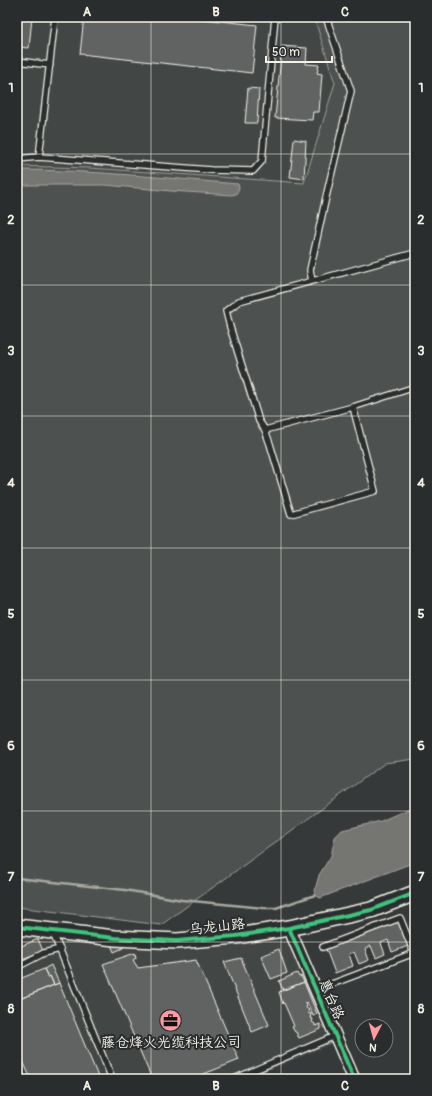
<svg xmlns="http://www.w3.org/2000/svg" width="432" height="1096" viewBox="0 0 432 1096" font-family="Pangolin,'LXGW WenKai TC',sans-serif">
<rect width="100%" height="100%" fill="#363939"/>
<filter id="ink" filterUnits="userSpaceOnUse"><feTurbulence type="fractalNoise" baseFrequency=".025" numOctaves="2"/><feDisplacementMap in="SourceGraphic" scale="8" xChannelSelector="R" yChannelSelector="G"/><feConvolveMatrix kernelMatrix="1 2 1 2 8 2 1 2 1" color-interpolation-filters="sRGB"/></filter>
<g filter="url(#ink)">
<path fill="#434645" d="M 17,17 L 314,17 L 335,83 L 304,183 L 90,168 L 17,166 Z
M 17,931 L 283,935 L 292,945 L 334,1043 L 248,1079 L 17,1079 Z"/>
<path fill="#4e514f" stroke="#a1a19c" d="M 314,17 L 415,17 L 415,759 L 385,763 L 161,925 L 17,907 L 17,166 L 90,168 L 304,183 L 335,83 Z"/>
<path fill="#757572" stroke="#a8a7a1" d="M 17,170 C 91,170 164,178 238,184 L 239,188 L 236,194 L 232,195 L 171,191 L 105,185 L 17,185 Z
M 415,806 L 415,862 L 320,898 L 315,895 L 315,890 L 319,875 L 331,856 L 335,837 L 342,830 L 381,821 Z"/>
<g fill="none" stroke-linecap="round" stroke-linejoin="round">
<path stroke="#a8a7a1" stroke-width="2.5" d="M 17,878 L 125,890 L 182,900 L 263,908 L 276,908 L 315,895"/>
</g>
<path fill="#616362" stroke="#f4f1e8" d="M 17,17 L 32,17 L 29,48 L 17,47 Z
M 84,17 L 184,17 L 257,25 L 252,73 L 80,54 Z
M 282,46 L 307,48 L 306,64 L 319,65 L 317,73 L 322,74 L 319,112 L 313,112 L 312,120 L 275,118 Z
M 248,88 L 259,89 L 257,123 L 245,123 Z
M 294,139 L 306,141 L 304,179 L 290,177 Z
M 398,922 L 408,946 L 392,952 L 388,940 L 381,943 L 385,954 L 376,958 L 371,946 L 365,949 L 369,960 L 359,964 L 354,952 L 349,954 L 353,966 L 335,973 L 326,949 Z
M 38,939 L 43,951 L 22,959 L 17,948 Z
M 111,945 L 122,946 L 123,948 L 114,952 Z
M 279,949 L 287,973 L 271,979 L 261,956 Z
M 135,953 L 136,958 L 133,960 L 138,968 L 196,960 L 239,1060 L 191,1079 L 152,1079 L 103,964 Z
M 241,958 L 269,1025 L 252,1032 L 224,962 Z
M 51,965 L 59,983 L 54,985 L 50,976 L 48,977 L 44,969 Z
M 44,969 L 48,977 L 50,976 L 54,985 L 17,1000 L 17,980 Z
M 297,973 L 299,977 L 301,976 L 304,982 L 283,990 L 279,981 Z
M 304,982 L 317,1014 L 313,1016 L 307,1002 L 304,1003 L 307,1005 L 306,1008 L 309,1010 L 308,1013 L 311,1014 L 310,1018 L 313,1019 L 312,1022 L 315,1024 L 315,1026 L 320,1024 L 321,1026 L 321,1029 L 299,1038 L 296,1032 L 295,1032 L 292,1027 L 294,1026 L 284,1003 L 283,1004 L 279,992 Z
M 59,983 L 99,1079 L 31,1079 L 17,1048 L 17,1000 Z"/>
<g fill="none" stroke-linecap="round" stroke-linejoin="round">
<defs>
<path id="lane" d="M 17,61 L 50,65
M 39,157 L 55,17
M 17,159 L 39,157 L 211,170 L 253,171 L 262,161 L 275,17
M 312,281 L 310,270 L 326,197 L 351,91 L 326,17
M 353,407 L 375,491 L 291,514 L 270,444 L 265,430 L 259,421 L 230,327 L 226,311 L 239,301 L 415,253
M 265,430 L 353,407 L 415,387
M 53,933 L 112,1079
M 17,967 L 44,953 L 60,949
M 316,990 L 414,953 L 400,918 L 323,947
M 17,1066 L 22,1079
M 234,1079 L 335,1036"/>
<path id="street" d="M 289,928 L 354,1079"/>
<path id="secondary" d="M 17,927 L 115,938 L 177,941 L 236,936 L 289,928 L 371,910 L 415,893"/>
</defs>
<use href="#lane" stroke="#f4f1e8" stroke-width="8"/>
<use href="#street" stroke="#f4f1e8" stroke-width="14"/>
<use href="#secondary" stroke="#f4f1e8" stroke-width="18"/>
<use href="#lane" stroke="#2a2d2e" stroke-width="5.5"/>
<use href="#street" stroke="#2a2d2e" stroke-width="11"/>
<use href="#secondary" stroke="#2a2d2e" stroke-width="15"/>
<defs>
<path id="cycleway" d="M 17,927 L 115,938 L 177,941 L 236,936 L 289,928 L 371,910 L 415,893
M 289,928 L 354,1079"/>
</defs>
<use href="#cycleway" stroke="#2a2d2e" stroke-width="6"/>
<use href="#cycleway" stroke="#40c37c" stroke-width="4"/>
</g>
</g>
<path fill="none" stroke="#f4f1e8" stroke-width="1" stroke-opacity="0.55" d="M 151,17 L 151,1079M 281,17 L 281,1079M 17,154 L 415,154M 17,285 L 415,285M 17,416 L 415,416M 17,548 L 415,548M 17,680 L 415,680M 17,811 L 415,811M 17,942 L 415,942"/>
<defs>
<symbol id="office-disc" viewBox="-11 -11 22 22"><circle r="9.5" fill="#ff9aa2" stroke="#2a2d2e"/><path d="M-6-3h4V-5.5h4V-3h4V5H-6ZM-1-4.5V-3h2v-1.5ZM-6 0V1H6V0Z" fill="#111"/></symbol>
</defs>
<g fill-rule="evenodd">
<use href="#office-disc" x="158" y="1008" width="25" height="25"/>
</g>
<g text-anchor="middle" stroke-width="4" stroke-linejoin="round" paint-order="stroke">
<g font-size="14" fill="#f4f1e8" stroke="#2a2d2e">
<text transform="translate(217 926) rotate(-6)" y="5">乌龙山路</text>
<text transform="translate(332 999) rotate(67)" y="5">惠台路</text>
</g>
<g font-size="14" fill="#f4f1e8" stroke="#2a2d2e">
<text x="171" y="1047">藤仓烽火光缆科技公司</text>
</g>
</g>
<rect width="432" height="1096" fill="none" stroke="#2a2d2e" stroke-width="44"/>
<g transform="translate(374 1038) rotate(186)"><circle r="19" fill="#2a2d2e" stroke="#7b7b78"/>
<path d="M0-3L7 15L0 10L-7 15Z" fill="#ff9aa2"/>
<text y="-6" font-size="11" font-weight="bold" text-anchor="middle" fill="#f4f1e8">N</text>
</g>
<path d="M266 56v6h66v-6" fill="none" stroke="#f4f1e8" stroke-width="2"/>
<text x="272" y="56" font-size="12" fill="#f4f1e8" stroke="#2a2d2e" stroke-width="3" paint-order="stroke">50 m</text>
<rect x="22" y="22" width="388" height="1052" fill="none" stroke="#f4f1e8" stroke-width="1.5"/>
<g font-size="13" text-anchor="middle" font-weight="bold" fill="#f4f1e8">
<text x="87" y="16">A</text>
<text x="216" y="16">B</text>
<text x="345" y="16">C</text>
<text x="11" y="92">1</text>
<text x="421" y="92">1</text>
<text x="11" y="224">2</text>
<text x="421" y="224">2</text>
<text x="11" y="355">3</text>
<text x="421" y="355">3</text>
<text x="11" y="487">4</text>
<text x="421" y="487">4</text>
<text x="11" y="618">5</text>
<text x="421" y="618">5</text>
<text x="11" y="750">6</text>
<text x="421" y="750">6</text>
<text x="11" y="881">7</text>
<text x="421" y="881">7</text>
<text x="11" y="1013">8</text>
<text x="421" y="1013">8</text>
<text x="87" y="1090">A</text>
<text x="216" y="1090">B</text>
<text x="345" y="1090">C</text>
</g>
</svg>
